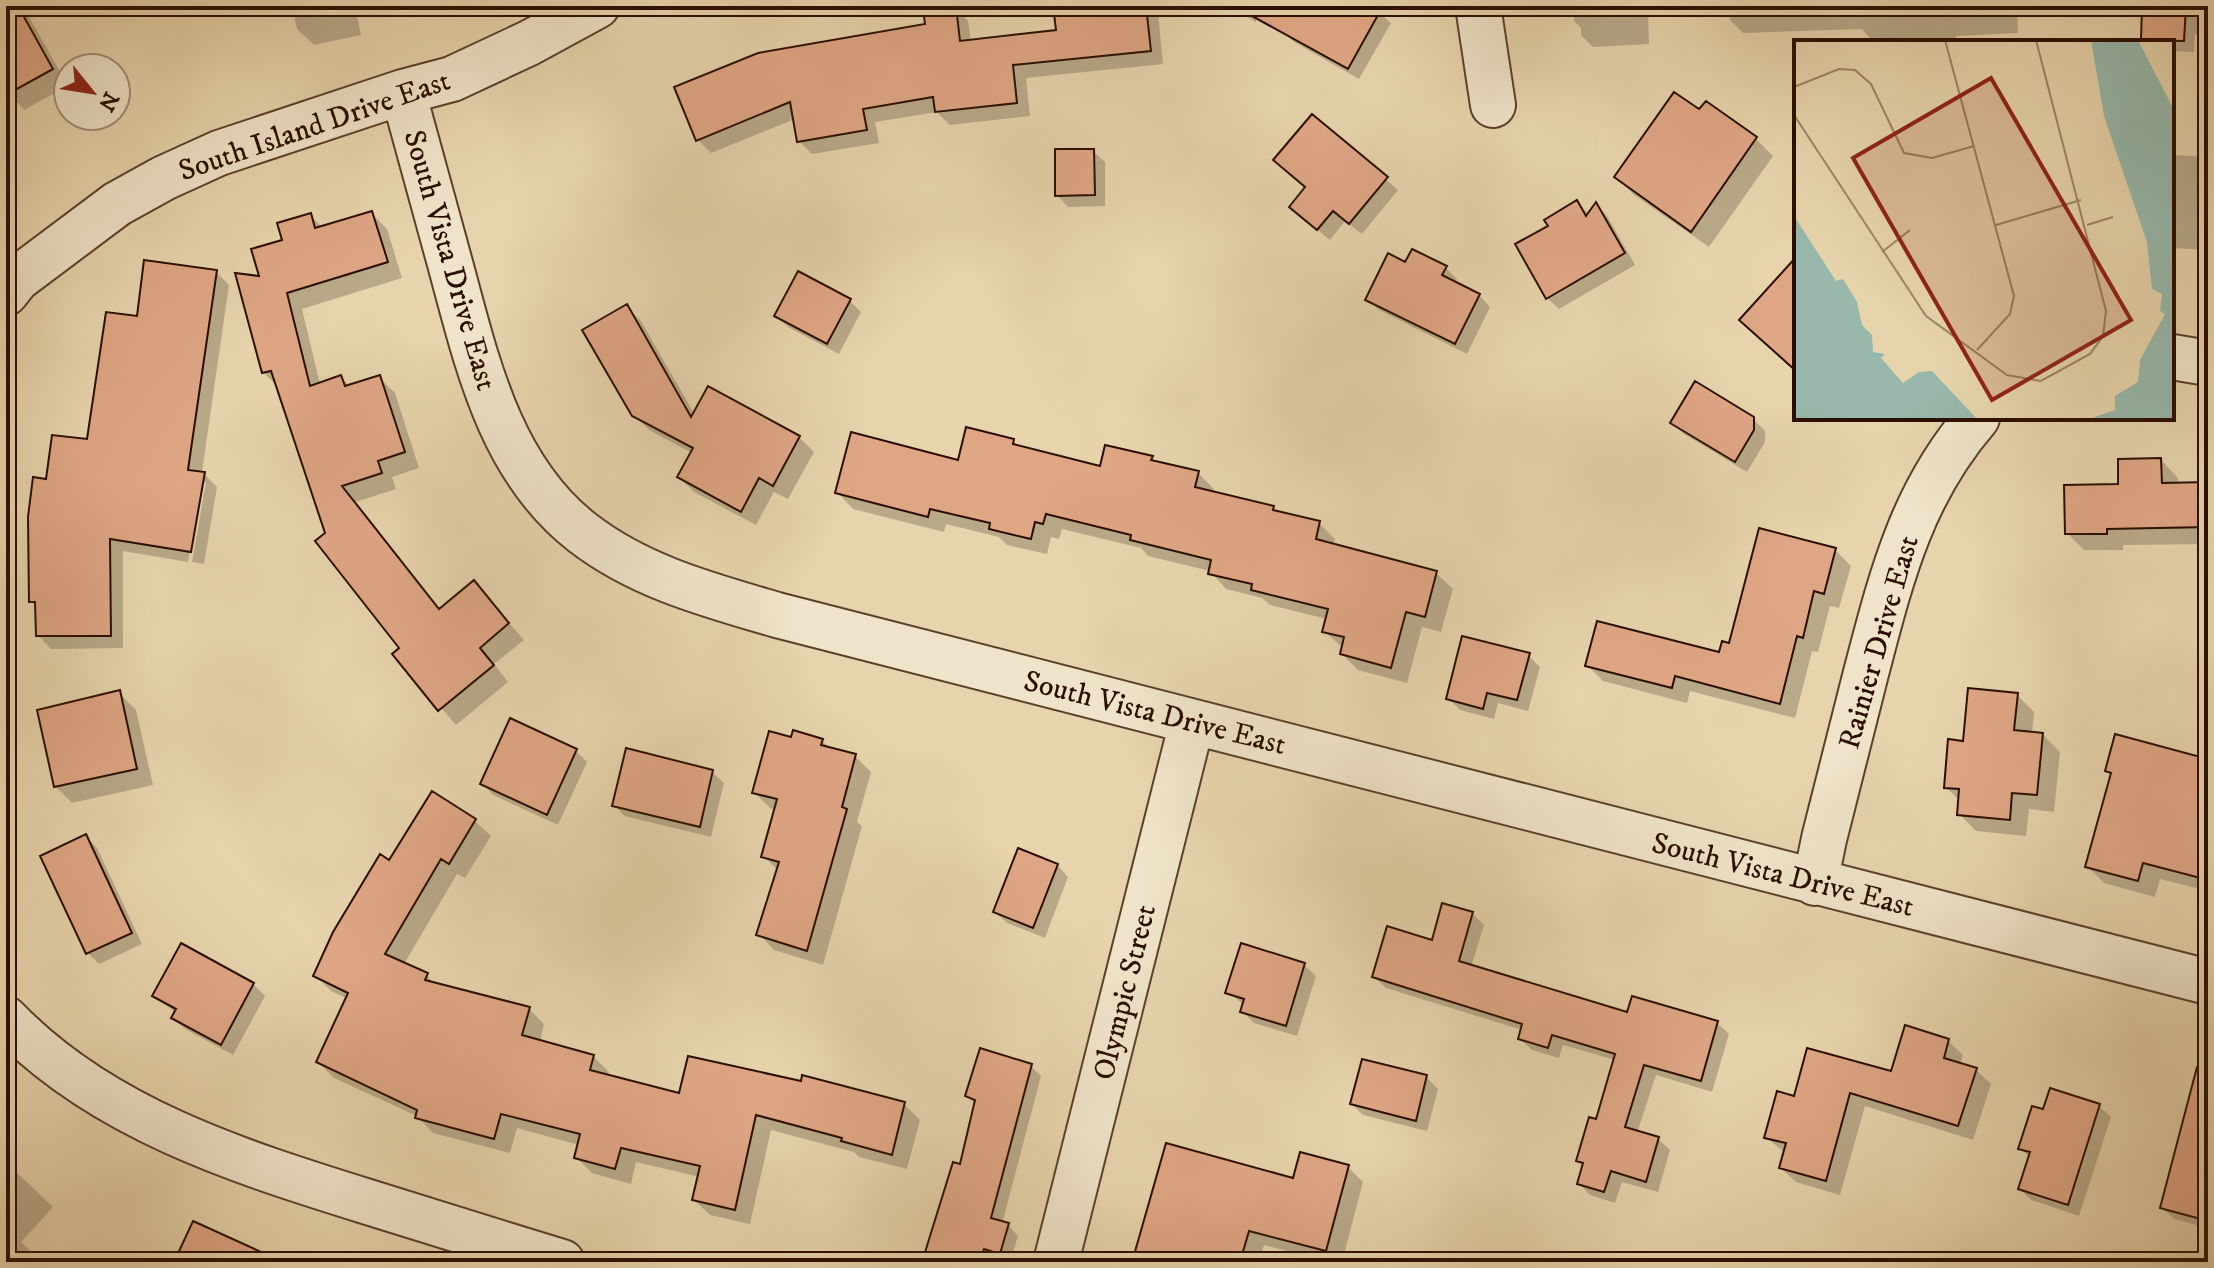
<svg xmlns="http://www.w3.org/2000/svg" width="2214" height="1268" viewBox="0 0 2214 1268" font-family="'IM FELL DW Pica',serif">
<rect width="100%" height="100%" fill="#e7d4ac"/>
<filter id="stains"><feTurbulence type="fractalNoise" baseFrequency=".0025" numOctaves="4"/><feColorMatrix values="0 0 0 0 .2 0 0 0 0 .09 0 0 0 0 .02 0 0 0 .5 -.17"/></filter>
<radialGradient id="worn" r=".72"><stop offset=".6" stop-color="#630" stop-opacity="0"/><stop offset="1" stop-color="#630" stop-opacity=".3"/></radialGradient>
<path fill="#0003" d="M 6,6 L 23,6 L 68,86 L 24,110 L 6,90 Z
M 108,6 L 138,6 L 116,13 Z
M 292,6 L 355,6 L 361,35 L 314,45 L 297,29 Z
M 1084,6 L 1151,6 L 1158,13 L 1163,64 L 1026,78 L 1030,116 L 950,125 L 937,112 L 875,122 L 879,143 L 812,154 L 799,141 L 795,119 L 711,153 L 698,140 L 927,26 L 955,8 L 968,21 L 971,42 L 1058,31 Z
M 1228,6 L 1257,6 L 1256,22 Z
M 1296,6 L 1371,6 L 1391,23 L 1359,79 L 1294,42 L 1282,31 Z
M 1574,6 L 1648,6 L 1649,44 L 1593,47 L 1581,35 L 1581,28 L 1574,21 Z
M 1729,6 L 2017,6 L 2018,33 L 1956,36 L 1956,42 L 1873,42 L 1862,29 L 1743,33 L 1730,20 Z
M 2144,6 L 2208,6 L 2208,34 L 2195,34 L 2194,52 L 2172,51 L 2172,42 L 2145,42 L 2143,40 Z
M 1706,103 L 1756,139 L 1773,156 L 1709,247 L 1633,194 L 1616,177 Z
M 1312,117 L 1398,190 L 1362,234 L 1345,221 L 1330,240 L 1303,218 Z
M 1093,151 L 1105,162 L 1105,206 L 1068,207 L 1057,195 Z
M 2172,155 L 2208,157 L 2208,250 L 2172,248 Z
M 1577,203 L 1590,215 L 1596,205 L 1607,216 L 1635,265 L 1559,309 L 1547,298 L 1550,227 Z
M 371,213 L 387,229 L 402,278 L 302,309 L 320,384 L 341,377 L 350,387 L 379,377 L 395,393 L 419,468 L 392,477 L 396,489 L 356,502 L 441,610 L 474,582 L 524,640 L 494,664 L 508,682 L 456,725 L 395,654 L 402,649 L 327,534 L 279,388 L 263,372 L 262,278 L 285,241 L 310,215 L 323,228 Z
M 1406,265 L 1445,267 L 1457,279 L 1455,283 L 1479,295 L 1490,307 L 1467,354 L 1379,310 L 1368,299 Z
M 216,272 L 229,285 L 202,472 L 217,487 L 204,564 L 192,562 L 206,482 L 202,482 L 188,562 L 123,551 L 123,648 L 51,649 L 38,635 L 37,607 L 31,601 L 48,481 L 89,441 L 139,318 Z
M 850,301 L 861,312 L 839,354 L 788,327 L 777,316 Z
M 627,307 L 641,321 L 695,415 L 709,388 L 799,437 L 814,452 L 788,499 L 774,492 L 756,525 L 694,492 L 679,477 L 692,453 L 649,430 L 633,414 Z
M 1753,419 L 1765,431 L 1765,442 L 1747,472 L 1684,434 L 1673,423 Z
M 1013,441 L 1020,448 L 1101,469 L 1152,458 L 1157,463 L 1198,473 L 1214,489 L 1213,494 L 1273,508 L 1278,513 L 1319,523 L 1335,539 L 1334,545 L 1436,573 L 1453,589 L 1441,632 L 1422,627 L 1407,683 L 1358,670 L 1342,654 L 1343,648 L 1324,631 L 1327,619 L 1270,605 L 1262,598 L 1226,589 L 1210,571 L 1148,556 L 1141,548 L 1062,529 L 1059,539 L 1051,537 L 1047,554 L 1007,545 L 999,537 L 946,524 L 944,532 L 853,509 L 837,492 L 960,462 Z
M 2161,460 L 2178,478 L 2178,485 L 2208,484 L 2208,544 L 2123,545 L 2123,550 L 2084,550 L 2067,533 L 2120,486 Z
M 1835,550 L 1851,566 L 1839,608 L 1830,606 L 1818,652 L 1812,651 L 1795,718 L 1690,691 L 1687,703 L 1603,681 L 1587,665 L 1721,655 Z
M 1528,655 L 1540,667 L 1528,711 L 1498,703 L 1494,719 L 1460,710 L 1448,698 Z
M 119,693 L 136,710 L 153,785 L 72,803 L 55,786 Z
M 2017,695 L 2034,712 L 2032,734 L 2042,734 L 2060,752 L 2054,812 L 2029,809 L 2026,836 L 1976,831 L 1959,814 L 1960,801 L 1946,787 L 1965,743 Z
M 793,739 L 822,741 L 832,750 L 855,756 L 871,772 L 857,822 L 862,826 L 823,965 L 774,950 L 759,934 L 778,871 L 764,856 L 776,810 L 770,808 L 754,792 Z
M 576,751 L 587,762 L 558,825 L 493,795 L 482,783 Z
M 2208,761 L 2208,891 L 2160,879 L 2155,897 L 2104,883 L 2087,866 L 2112,775 L 2107,770 Z
M 712,772 L 724,783 L 711,837 L 625,816 L 614,805 Z
M 433,794 L 475,821 L 491,836 L 465,878 L 457,874 L 404,964 L 426,975 L 436,985 L 529,1009 L 544,1024 L 540,1042 L 593,1056 L 609,1072 L 607,1077 L 681,1096 L 904,1104 L 920,1120 L 907,1169 L 859,1157 L 854,1152 L 771,1130 L 750,1224 L 710,1215 L 694,1200 L 700,1177 L 636,1162 L 631,1184 L 592,1173 L 576,1157 L 579,1145 L 517,1128 L 510,1153 L 433,1133 L 417,1116 L 334,1078 L 318,1062 L 348,999 L 331,991 L 316,976 Z
M 86,836 L 97,848 L 142,944 L 99,964 L 88,953 Z
M 1057,865 L 1068,877 L 1045,938 L 1007,923 L 995,912 Z
M 1472,913 L 1484,925 L 1471,967 L 1629,1015 L 1717,1023 L 1729,1034 L 1712,1092 L 1656,1075 L 1637,1133 L 1658,1139 L 1670,1150 L 1658,1192 L 1622,1182 L 1615,1203 L 1590,1195 L 1579,1183 L 1584,1166 L 1579,1161 L 1597,1122 L 1615,1060 L 1563,1045 L 1559,1058 L 1532,1050 L 1520,1039 L 1522,1030 L 1386,988 L 1374,977 L 1433,942 Z
M 1304,965 L 1316,976 L 1297,1036 L 1254,1023 L 1242,1011 L 1244,1005 L 1228,992 Z
M 253,984 L 265,996 L 233,1055 L 185,1029 L 174,1018 L 176,1013 L 155,996 Z
M 1948,1041 L 1963,1055 L 1960,1065 L 1976,1070 L 1991,1084 L 1973,1140 L 1865,1106 L 1840,1195 L 1796,1182 L 1781,1168 L 1785,1153 L 1766,1137 L 1796,1098 L 1892,1073 Z
M 1031,1066 L 1041,1076 L 1002,1224 L 1008,1225 L 1018,1236 L 1010,1262 L 994,1258 L 993,1262 L 924,1262 L 962,1166 L 976,1105 L 967,1096 Z
M 1426,1077 L 1438,1089 L 1427,1131 L 1363,1115 L 1352,1104 Z
M 2099,1106 L 2111,1117 L 2079,1216 L 2031,1200 L 2020,1189 L 2030,1158 L 2020,1148 L 2044,1112 Z
M 2208,1118 L 2208,1228 L 2174,1219 L 2163,1208 Z
M 6,1162 L 53,1207 L 21,1242 L 37,1257 L 33,1262 L 6,1262 Z
M 1348,1167 L 1363,1182 L 1342,1262 L 1328,1262 L 1264,1245 L 1259,1262 L 1134,1262 L 1294,1181 Z"/>
<path fill="#dfa685" stroke="#2b0e00" stroke-width="2" d="M 6,6 L 18,6 L 53,69 L 6,95 Z
M 956,6 L 960,41 L 1056,30 L 1053,6 L 1146,6 L 1151,51 L 1013,65 L 1017,103 L 935,112 L 933,97 L 863,109 L 867,130 L 797,142 L 790,102 L 696,141 L 674,87 L 758,53 L 925,24 L 923,9 Z
M 1234,6 L 1383,6 L 1348,69 Z
M 2142,6 L 2186,6 L 2184,41 L 2141,40 Z
M 1674,92 L 1699,109 L 1706,101 L 1757,137 L 1691,232 L 1614,177 Z
M 1312,114 L 1388,177 L 1349,224 L 1333,211 L 1317,230 L 1289,207 L 1305,187 L 1273,160 Z
M 1055,149 L 1094,149 L 1095,195 L 1055,196 Z
M 1577,200 L 1586,216 L 1596,202 L 1625,253 L 1546,299 L 1515,244 L 1548,226 L 1544,220 Z
M 372,211 L 388,262 L 287,293 L 310,386 L 341,375 L 345,386 L 380,375 L 405,452 L 378,461 L 382,473 L 342,486 L 439,609 L 474,580 L 509,623 L 480,648 L 494,665 L 438,711 L 392,654 L 399,648 L 315,541 L 325,533 L 271,371 L 262,373 L 235,273 L 259,276 L 251,249 L 282,240 L 277,223 L 311,213 L 315,228 Z
M 1412,249 L 1447,266 L 1442,275 L 1480,294 L 1455,344 L 1365,300 L 1388,253 L 1405,262 Z
M 1796,257 L 1796,371 L 1739,320 Z
M 144,260 L 217,270 L 188,470 L 205,472 L 191,552 L 110,539 L 111,636 L 36,636 L 35,602 L 29,602 L 28,517 L 33,477 L 46,479 L 52,435 L 87,439 L 106,312 L 137,316 Z
M 798,271 L 851,299 L 827,344 L 774,316 Z
M 627,304 L 691,417 L 708,386 L 800,436 L 773,486 L 759,478 L 741,512 L 677,477 L 693,448 L 632,416 L 582,330 Z
M 1695,381 L 1754,417 L 1754,430 L 1735,462 L 1670,423 Z
M 966,427 L 1014,439 L 1013,444 L 1100,466 L 1105,445 L 1153,456 L 1151,460 L 1199,471 L 1195,487 L 1274,506 L 1273,510 L 1320,521 L 1316,539 L 1437,571 L 1425,617 L 1406,612 L 1391,668 L 1340,654 L 1344,637 L 1322,632 L 1328,609 L 1251,590 L 1252,584 L 1208,574 L 1211,560 L 1130,540 L 1131,535 L 1046,514 L 1043,524 L 1035,522 L 1031,539 L 989,529 L 990,523 L 930,509 L 928,517 L 835,493 L 851,432 L 958,460 Z
M 2161,458 L 2162,483 L 2208,482 L 2208,527 L 2107,529 L 2107,534 L 2065,534 L 2064,485 L 2118,484 L 2118,459 Z
M 1759,528 L 1836,548 L 1824,594 L 1814,591 L 1803,638 L 1797,636 L 1780,704 L 1675,676 L 1672,688 L 1585,666 L 1597,621 L 1719,652 L 1722,641 L 1729,643 Z
M 1462,636 L 1530,653 L 1517,700 L 1487,693 L 1483,709 L 1446,699 Z
M 1968,688 L 2018,693 L 2014,730 L 2043,733 L 2037,795 L 2012,793 L 2010,820 L 1957,815 L 1959,789 L 1944,788 L 1948,739 L 1963,741 Z
M 120,690 L 137,769 L 54,787 L 37,710 Z
M 510,718 L 577,749 L 547,815 L 480,784 Z
M 793,730 L 823,739 L 821,745 L 856,754 L 842,807 L 847,809 L 807,951 L 756,935 L 779,862 L 761,857 L 777,799 L 752,793 L 769,731 L 791,737 Z
M 2115,734 L 2208,759 L 2208,880 L 2143,863 L 2138,881 L 2085,867 L 2111,773 L 2105,771 Z
M 626,748 L 713,770 L 700,827 L 612,806 Z
M 432,791 L 476,819 L 449,864 L 441,859 L 385,954 L 428,973 L 425,980 L 530,1007 L 522,1035 L 594,1055 L 590,1070 L 679,1093 L 688,1056 L 801,1081 L 802,1075 L 905,1102 L 892,1155 L 841,1141 L 842,1138 L 756,1115 L 735,1210 L 692,1200 L 700,1166 L 621,1148 L 615,1169 L 574,1158 L 580,1134 L 501,1114 L 494,1139 L 415,1118 L 417,1110 L 316,1062 L 348,993 L 313,976 L 333,932 L 380,854 L 389,860 Z
M 86,834 L 132,933 L 86,954 L 40,856 Z
M 1018,848 L 1058,864 L 1033,928 L 993,912 Z
M 1442,903 L 1473,912 L 1459,961 L 1627,1012 L 1632,996 L 1718,1021 L 1701,1081 L 1644,1065 L 1625,1127 L 1659,1137 L 1646,1182 L 1611,1171 L 1604,1192 L 1577,1184 L 1583,1163 L 1576,1161 L 1589,1117 L 1596,1119 L 1615,1054 L 1552,1035 L 1548,1048 L 1518,1039 L 1522,1024 L 1372,977 L 1387,926 L 1432,940 Z
M 181,943 L 254,983 L 221,1045 L 171,1018 L 176,1009 L 152,996 Z
M 1241,943 L 1305,963 L 1286,1026 L 1240,1012 L 1244,999 L 1225,993 Z
M 1905,1025 L 1949,1039 L 1944,1058 L 1977,1068 L 1958,1126 L 1850,1093 L 1826,1181 L 1779,1168 L 1786,1143 L 1764,1138 L 1777,1091 L 1794,1096 L 1807,1048 L 1891,1071 Z
M 980,1048 L 1032,1064 L 991,1218 L 1009,1223 L 1000,1254 L 984,1249 L 980,1262 L 922,1262 L 953,1162 L 960,1164 L 975,1100 L 965,1096 Z
M 1362,1059 L 1427,1075 L 1416,1121 L 1350,1104 Z
M 2197,1067 L 2208,1068 L 2208,1221 L 2160,1208 Z
M 2050,1088 L 2100,1104 L 2068,1205 L 2018,1189 L 2030,1152 L 2018,1149 L 2032,1106 L 2043,1109 Z
M 1166,1143 L 1293,1178 L 1300,1152 L 1349,1165 L 1326,1251 L 1249,1231 L 1240,1262 L 1132,1262 Z
M 193,1221 L 283,1262 L 174,1262 Z"/>
<g fill="none" stroke-linecap="round" stroke-linejoin="round">
<defs>
<path id="minor" d="M 1478,6 L 1493,105
M 403,92 C 419,151 435,209 451,267 C 477,363 500,469 583,533 C 640,577 709,595 777,615 L 2208,982
M 6,293 L 17,279 L 117,204 L 164,178 L 219,153 L 403,92 L 452,79 L 529,43 L 597,6
M 2172,357 L 2208,363
M 1815,883 L 1824,839 C 1838,784 1852,728 1866,673 C 1891,578 1911,494 1977,418
M 6,1019 C 101,1118 237,1161 365,1201 C 430,1221 496,1242 562,1262
M 1056,1262 L 1192,722"/>
</defs>
<use href="#minor" stroke="#5a402b" stroke-width="48"/>
<use href="#minor" stroke="#efe3c9" stroke-width="44"/>
</g>
<g text-anchor="middle" stroke-width="7" stroke-linejoin="round" paint-order="stroke">
<g font-size="30" fill="#2b0e00" stroke="#efe3c9">
<text transform="translate(314 125) rotate(-19)" y="10">South Island Drive East</text>
<text transform="translate(451 260) rotate(74)" y="10">South Vista Drive East</text>
<text transform="translate(1878 642) rotate(-74)" y="10">Rainier Drive East</text>
<text transform="translate(1155 712) rotate(14)" y="10">South Vista Drive East</text>
<text transform="translate(1783 874) rotate(14)" y="10">South Vista Drive East</text>
<text transform="translate(1124 992) rotate(-76)" y="10">Olympic Street</text>
</g>
</g>
<g transform="translate(1794 40)">
<rect width="380" height="380" fill="#e7d4ac"/>
<path d="M 297,0 L 344,0 L 380,70 L 380,380 L 292,380 L 321,370 L 321,356 L 344,342 L 346,320 L 371,274 L 366,271 L 368,254 L 358,249 L 353,202 L 310,76 ZM 0,176 L 42,241 L 49,239 L 63,262 L 68,285 L 78,295 L 79,312 L 91,314 L 87,318 L 109,343 L 125,332 L 138,331 L 184,380 L 0,380 Z" fill="#97b8ab"/>
<path fill="none" stroke="#9c8567" stroke-width="2" d="M 151,0 L 220,256 L 216,274 L 183,310M 0,47 L 45,29 L 61,30 L 77,44 L 110,113 L 138,118 L 180,106M 0,75 L 132,276 L 213,335 L 247,341 L 296,314 L 309,296 L 312,271 L 242,0M 202,185 L 287,160M 293,185 L 319,177M 88,212 L 116,190"/>
<path fill="#8f2418" fill-opacity="0.15" stroke="#8f2418" stroke-width="4" d="M 197,38 L 337,280 L 198,360 L 59,118 Z"/>
<rect width="380" height="380" fill="none" stroke="#2b0e00" stroke-width="4"/>
</g>
<rect width="2214" height="1268" fill="none" stroke="#e7d4ac" stroke-width="32"/>
<rect x="8" y="8" width="2198" height="1252" fill="none" stroke="#2b0e00" stroke-width="4"/>
<rect x="16" y="16" width="2182" height="1236" fill="none" stroke="#2b0e00" stroke-width="2"/>
<g transform="translate(92 92) rotate(120)"><circle r="38" fill="#efe3c9" stroke="#a18e79" stroke-width="2"/>
<path d="M0-6L14 30L0 20L-14 30Z" fill="#8f2418"/>
<text y="-12" font-size="22" font-weight="bold" text-anchor="middle" fill="#2b0e00">N</text>
</g>
<rect width="100%" height="100%" filter="url(#stains)"/>
<rect width="100%" height="100%" fill="url(#worn)"/>
</svg>
